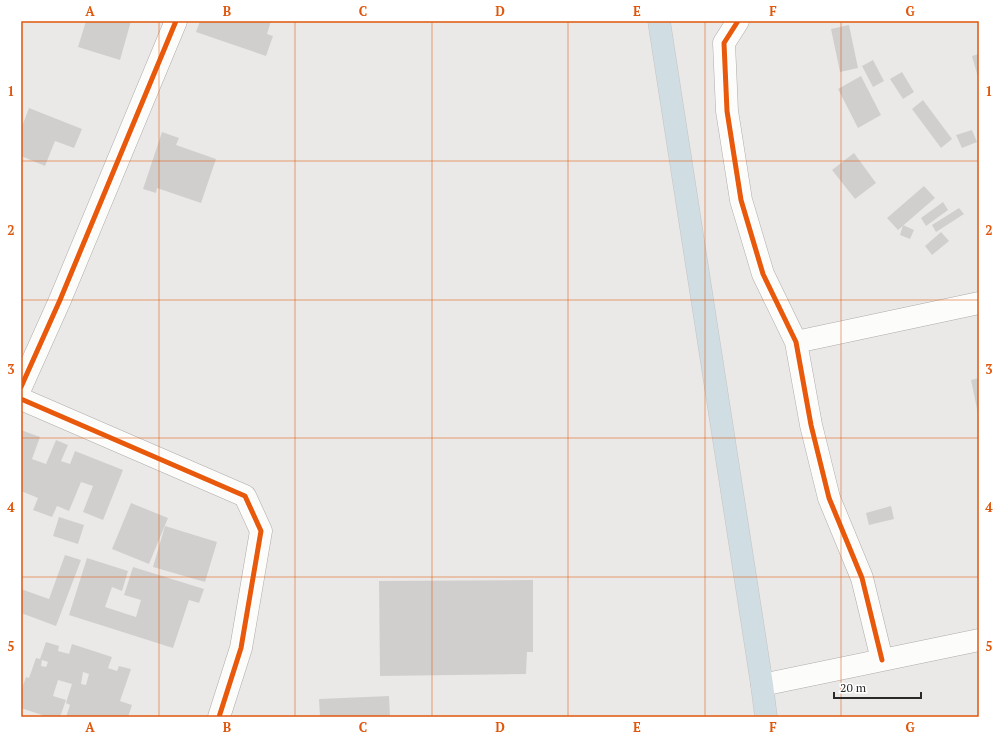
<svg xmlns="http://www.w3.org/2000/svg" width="1000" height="738" viewBox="0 0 1000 738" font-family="'PT Serif',serif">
<rect width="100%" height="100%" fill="#ebe9e7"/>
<path fill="#d1cfce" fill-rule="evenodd" d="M 86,21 L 131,21 L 120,60 L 78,47 Z
M 200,21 L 271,21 L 267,34 L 273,36 L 266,56 L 196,32 Z
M 849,25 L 858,68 L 840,72 L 831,29 Z
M 979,54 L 979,81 L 972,56 Z
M 873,60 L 884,81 L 873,87 L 862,66 Z
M 902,72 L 914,92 L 903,99 L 890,79 Z
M 861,76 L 881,115 L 858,128 L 838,89 Z
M 923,100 L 952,139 L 941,148 L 912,109 Z
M 29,108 L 82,129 L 74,148 L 55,141 L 45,166 L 21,156 L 21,129 Z
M 972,130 L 977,142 L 962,148 L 956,135 Z
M 162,132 L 179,138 L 176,145 L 216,159 L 201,203 L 157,188 L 156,193 L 143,189 Z
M 854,153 L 876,183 L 855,199 L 832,170 Z
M 924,186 L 935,198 L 898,230 L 887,218 Z
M 943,202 L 948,210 L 926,226 L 921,218 Z
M 959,208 L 964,214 L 936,232 L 932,225 Z
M 903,225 L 914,230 L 910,239 L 900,235 Z
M 941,232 L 949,241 L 932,255 L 925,246 Z
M 979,378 L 979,414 L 978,414 L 971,380 Z
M 21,430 L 40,437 L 32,459 L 46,464 L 56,440 L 68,445 L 61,461 L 70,464 L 75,451 L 123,470 L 103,520 L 83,512 L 93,486 L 81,482 L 69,511 L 57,506 L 52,517 L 33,510 L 38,498 L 21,491 Z
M 131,503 L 168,518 L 149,564 L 112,549 Z
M 891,506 L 894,519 L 869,525 L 866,513 Z
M 59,517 L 84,525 L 78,544 L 53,536 Z
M 165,526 L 217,542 L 205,582 L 153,567 Z
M 65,555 L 81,560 L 56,626 L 21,613 L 21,589 L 49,599 Z
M 87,558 L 128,571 L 122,591 L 112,587 L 105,607 L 136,617 L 141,600 L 124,595 L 133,567 L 204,589 L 199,603 L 189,600 L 173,648 L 69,615 Z
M 533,580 L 533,652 L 527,652 L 526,674 L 380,676 L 379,581 Z
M 46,642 L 59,646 L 58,651 L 69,654 L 72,644 L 112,657 L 108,668 L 117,671 L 119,666 L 131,669 L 120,701 L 132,705 L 128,717 L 66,717 L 70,705 L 66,703 L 72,684 L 58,680 L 53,696 L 66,700 L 60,717 L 48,717 L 21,708 L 21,691 L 26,677 L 29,678 L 36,658 L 40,659 ZM 42,660 L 48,662 L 46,667 L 41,666 ZM 83,672 L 89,674 L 86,685 L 81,684 Z
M 389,696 L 390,717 L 320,717 L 319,699 Z"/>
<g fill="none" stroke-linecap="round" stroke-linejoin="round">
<defs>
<path id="minor" d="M 738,21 L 724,43 L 727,111 L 741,200 L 763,274 L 796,342 L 811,425 L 829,498 L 862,578 L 882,660
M 796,342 L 979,303
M 21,387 L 60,300 L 176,21
M 21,399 L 245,496 L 261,531 L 241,648 L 219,717
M 762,685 L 979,640"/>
<path id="trunk" d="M 659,21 L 762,685 L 766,717"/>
</defs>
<use href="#minor" stroke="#aeacaa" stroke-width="23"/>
<use href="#trunk" stroke="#c5c4c3" stroke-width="23"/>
<use href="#minor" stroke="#fcfcfb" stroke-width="22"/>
<use href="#trunk" stroke="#d0dde2" stroke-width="22"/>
<defs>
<path id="cycleway" d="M 738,21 L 724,43 L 727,111 L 741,200 L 763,274 L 796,342 L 811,425 L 829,498 L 862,578 L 882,660
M 21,387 L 60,300 L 176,21
M 21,399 L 245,496 L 261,531 L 241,648 L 219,717"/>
</defs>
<use href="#cycleway" stroke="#fff" stroke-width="8"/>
<use href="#cycleway" stroke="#e8590c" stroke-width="5"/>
</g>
<path fill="none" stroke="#df570d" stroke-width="1" stroke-opacity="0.55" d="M 159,21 L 159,717M 295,21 L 295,717M 432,21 L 432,717M 568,21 L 568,717M 705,21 L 705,717M 841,21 L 841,717M 21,161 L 979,161M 21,300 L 979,300M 21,438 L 979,438M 21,577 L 979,577"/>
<rect width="1000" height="738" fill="none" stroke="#ffffff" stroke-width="44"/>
<path d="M834 692v6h87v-6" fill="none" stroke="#2b2928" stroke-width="2"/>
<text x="840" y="692" font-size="12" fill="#2b2928" stroke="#ffffff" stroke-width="3" paint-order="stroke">20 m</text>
<rect x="22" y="22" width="956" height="694" fill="none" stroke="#df570d" stroke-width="1.5"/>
<g font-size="13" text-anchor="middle" font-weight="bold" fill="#df570d">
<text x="90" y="16">A</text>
<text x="227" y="16">B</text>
<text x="363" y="16">C</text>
<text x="500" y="16">D</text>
<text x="637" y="16">E</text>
<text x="773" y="16">F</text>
<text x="910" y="16">G</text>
<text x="11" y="96">1</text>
<text x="989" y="96">1</text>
<text x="11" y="235">2</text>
<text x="989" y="235">2</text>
<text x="11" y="374">3</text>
<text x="989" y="374">3</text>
<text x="11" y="512">4</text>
<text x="989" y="512">4</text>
<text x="11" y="651">5</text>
<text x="989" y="651">5</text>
<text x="90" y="732">A</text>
<text x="227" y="732">B</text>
<text x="363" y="732">C</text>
<text x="500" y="732">D</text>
<text x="637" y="732">E</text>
<text x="773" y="732">F</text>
<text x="910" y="732">G</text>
</g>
</svg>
